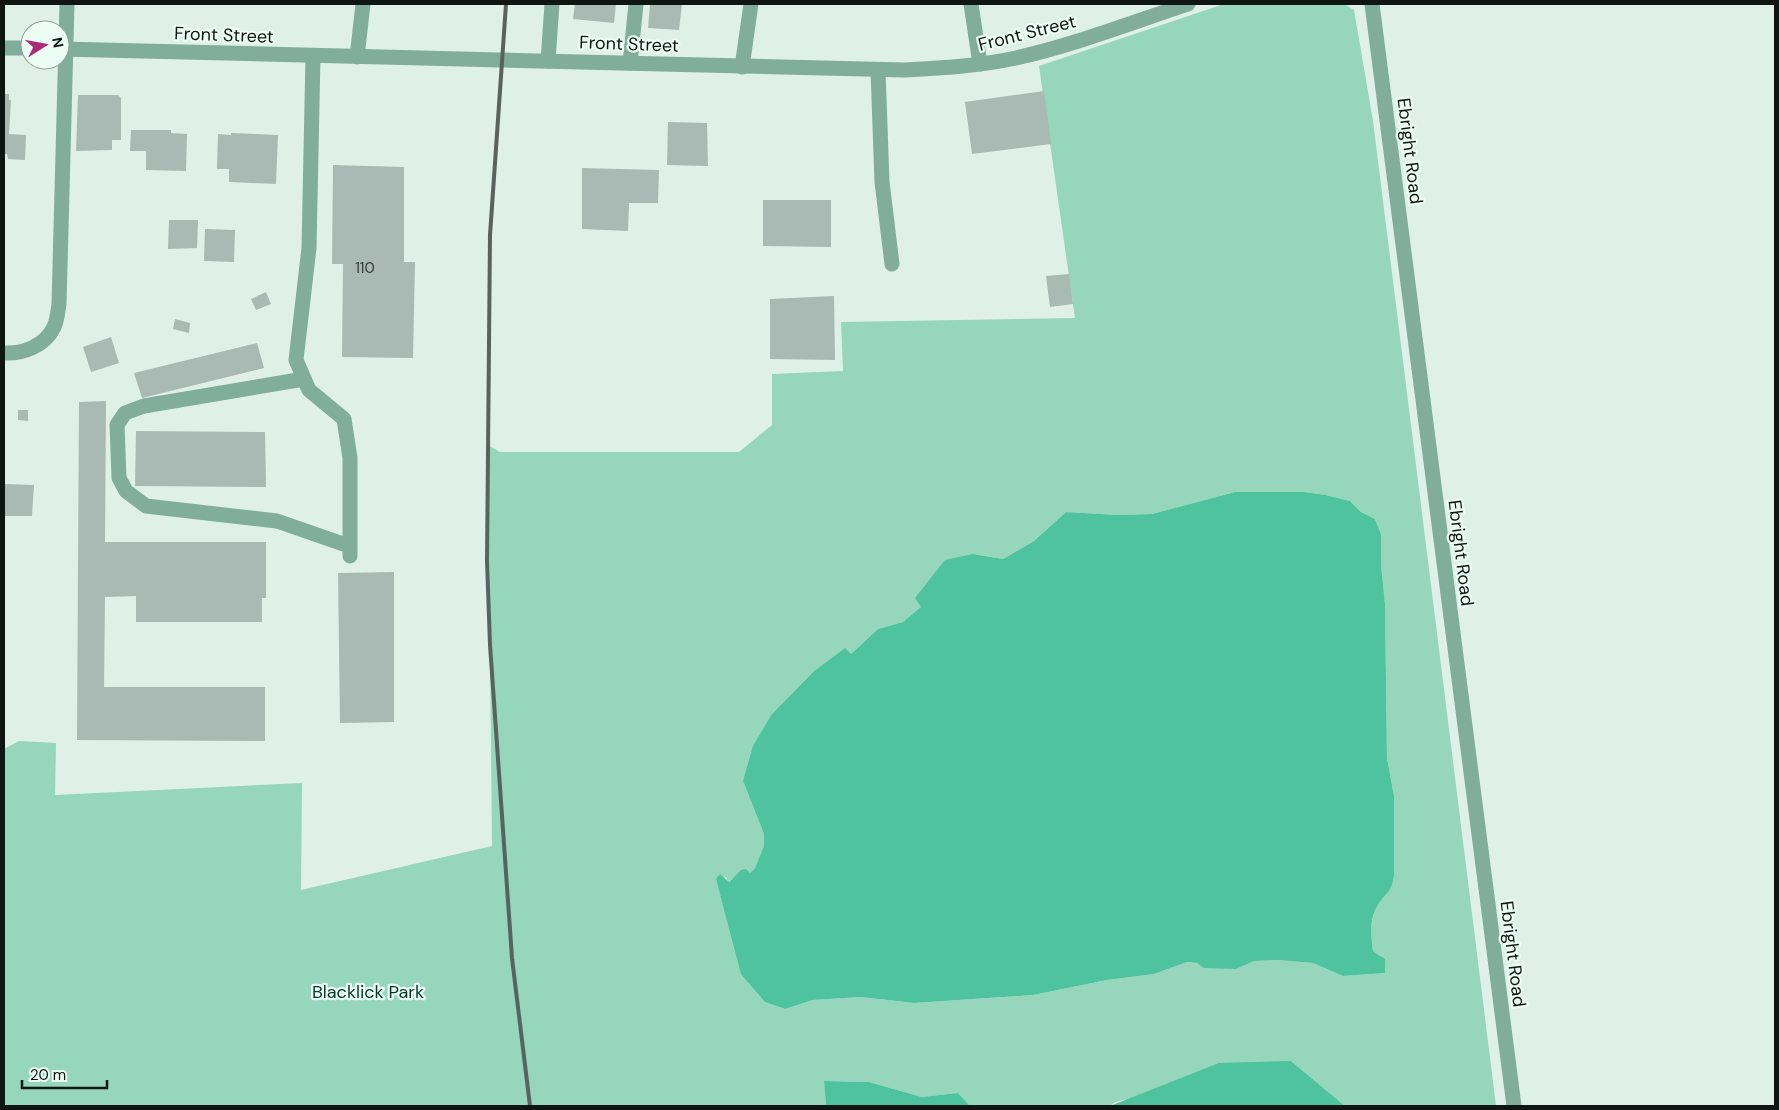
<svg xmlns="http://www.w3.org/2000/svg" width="1779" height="1110" viewBox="0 0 1779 1110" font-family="'DM Sans',sans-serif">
<rect width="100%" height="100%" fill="#dff0e9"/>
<path fill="#95d6bd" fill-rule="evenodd" d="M 1224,4 L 1344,4 L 1354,10 L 1373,121 L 1496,1106 L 1345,1106 L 1291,1061 L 1115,1102 L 1110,1106 L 970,1106 L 958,1093 L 922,1097 L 869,1082 L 824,1081 L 826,1106 L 4,1106 L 4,749 L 19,741 L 56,743 L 55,795 L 302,783 L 301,890 L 492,846 L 488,445 L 500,452 L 739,452 L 772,425 L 772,374 L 843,371 L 841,322 L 1075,318 L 1039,66 ZM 1235,492 L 1304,492 L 1326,495 L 1350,501 L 1361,512 L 1375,519 L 1381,534 L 1381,564 L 1385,604 L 1387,758 L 1394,796 L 1394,875 C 1392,893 1386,892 1378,905 C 1369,920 1371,935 1373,951 L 1381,956 L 1385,973 L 1343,976 L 1313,963 L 1278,960 L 1254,961 L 1236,969 L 1187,962 L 1154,974 L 1107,980 L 1033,995 L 914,1003 L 861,997 L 813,1000 L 785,1009 L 765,1002 L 729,925 L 716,879 L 726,877 L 728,882 L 734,877 L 750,873 L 755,868 L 764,846 L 764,834 L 743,781 L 772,714 L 814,671 L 844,649 L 851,654 L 878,629 L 903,622 L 922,607 L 915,598 L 973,554 L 1003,559 L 1034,541 L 1066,512 L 1118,515 L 1152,514 Z"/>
<path fill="#4ec39d" d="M 1235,492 L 1304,492 L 1326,495 L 1350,501 L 1361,512 L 1375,519 L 1381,534 L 1381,564 L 1385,604 L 1387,758 L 1394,796 L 1394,875 C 1392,893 1386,892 1378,905 C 1369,919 1371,935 1373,951 L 1385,959 L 1385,973 L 1343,976 L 1313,963 L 1278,960 L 1254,961 L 1236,969 L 1204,968 L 1197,963 L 1187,962 L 1154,974 L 1107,980 L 1033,995 L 914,1003 L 861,997 L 813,1000 L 785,1009 L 765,1002 L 741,974 L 716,879 L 720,874 L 729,882 L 741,870 L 746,869 L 750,873 L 755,868 L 764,846 L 764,834 L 743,781 L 753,746 L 772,714 L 814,671 L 845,648 L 851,654 L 878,629 L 903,622 L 921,607 L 915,598 L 945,560 L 973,554 L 1003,559 L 1034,541 L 1066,512 L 1118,515 L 1152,514 Z
M 1291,1061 L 1345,1106 L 1110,1106 L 1219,1063 Z
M 824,1081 L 869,1082 L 922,1097 L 958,1093 L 970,1106 L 826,1106 Z"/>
<path fill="#a9b9b3" d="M 575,4 L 616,4 L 614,23 L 573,19 Z
M 650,4 L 682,4 L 679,30 L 648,28 Z
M 1044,91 L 1051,144 L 972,154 L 965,102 Z
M 4,94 L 9,94 L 9,100 L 11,100 L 9,134 L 26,135 L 25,160 L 8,159 L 7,154 L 4,154 Z
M 78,95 L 118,95 L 121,98 L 121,140 L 112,140 L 112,150 L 76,151 Z
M 668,122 L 707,123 L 708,166 L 667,165 Z
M 131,130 L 171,130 L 171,133 L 187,134 L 186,171 L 146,170 L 146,151 L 130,151 Z
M 231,133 L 278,135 L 276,184 L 229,182 L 229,169 L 217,169 L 218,134 L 231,135 Z
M 333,165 L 404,167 L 404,262 L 415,262 L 413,358 L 342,357 L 343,264 L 332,264 Z
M 582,168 L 659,170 L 658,203 L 629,203 L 628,231 L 582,229 Z
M 763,200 L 831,200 L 831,247 L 763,246 Z
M 169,220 L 198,220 L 197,248 L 168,249 Z
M 205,229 L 235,230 L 234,262 L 204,261 Z
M 1069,274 L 1073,304 L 1050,307 L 1046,276 Z
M 266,292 L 271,304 L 256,310 L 251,299 Z
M 834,296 L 835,360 L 770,359 L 770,299 Z
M 175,319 L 190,323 L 189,333 L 173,329 Z
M 111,337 L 119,363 L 91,372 L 83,347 Z
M 257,343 L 264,368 L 142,398 L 134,373 Z
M 106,401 L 105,542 L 266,542 L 266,598 L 262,598 L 262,622 L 136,622 L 136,596 L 105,597 L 104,687 L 265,687 L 265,741 L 77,740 L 79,402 Z
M 18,410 L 28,410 L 28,421 L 18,420 Z
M 136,431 L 265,432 L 266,487 L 135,486 Z
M 4,484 L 34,485 L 32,516 L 4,516 Z
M 394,572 L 394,722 L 340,723 L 338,573 Z"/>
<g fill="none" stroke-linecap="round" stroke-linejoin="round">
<path stroke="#81ad9c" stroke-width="15" d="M 971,4 L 980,64
M 313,56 L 309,248 L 296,360 L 309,390 L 344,419 L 350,458 L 350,556
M 357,57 L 363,4
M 548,61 L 552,4
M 630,63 L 636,4
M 742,67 L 751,4
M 878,70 L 882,182 L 892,264
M 4,353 C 23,354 45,346 54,327 C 57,321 58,311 59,304 L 67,4
M 304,379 L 144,406 L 125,413 L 117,425 L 119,478 L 126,491 L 146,506 L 277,521 L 349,546"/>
<path stroke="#81ad9c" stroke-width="15" d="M 1372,4 L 1514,1106
M 4,48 L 30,48
M 60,49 L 905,70 C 942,68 979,66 1016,58 C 1074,45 1131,23 1188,4"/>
<path stroke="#58625e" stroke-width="4" d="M 506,4 L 490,235 L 487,561 L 490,645 L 512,958 L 530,1106"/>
</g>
<g text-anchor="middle" stroke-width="4.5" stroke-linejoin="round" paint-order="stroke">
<g font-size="15" fill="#363e3a">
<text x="365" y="273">110</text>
</g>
<g font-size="18" fill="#0f1512" stroke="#ecfdf6">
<text transform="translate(1027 33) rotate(-14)" y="6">Front Street</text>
<text transform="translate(224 35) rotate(2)" y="6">Front Street</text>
<text transform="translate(629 44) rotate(2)" y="6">Front Street</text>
<text transform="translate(1410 151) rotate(83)" y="6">Ebright Road</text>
<text transform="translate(1461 553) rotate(83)" y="6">Ebright Road</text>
<text transform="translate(1513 954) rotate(83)" y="6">Ebright Road</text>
</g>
<g font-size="18" fill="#003728" stroke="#ecfdf6">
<text x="368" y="998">Blacklick Park</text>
</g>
</g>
<rect width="1779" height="1110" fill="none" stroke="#0f1512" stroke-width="10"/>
<g transform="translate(45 45) rotate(79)"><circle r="24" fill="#ecfdf6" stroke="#94a09b"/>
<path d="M0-4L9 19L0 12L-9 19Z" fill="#ac2b78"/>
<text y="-8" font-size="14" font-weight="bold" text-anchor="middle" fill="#0f1512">N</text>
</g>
<path d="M22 1080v8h85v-8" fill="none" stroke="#0f1512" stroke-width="2.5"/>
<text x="30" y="1080" font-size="15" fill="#0f1512" stroke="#ecfdf6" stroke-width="4" paint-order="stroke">20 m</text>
</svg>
